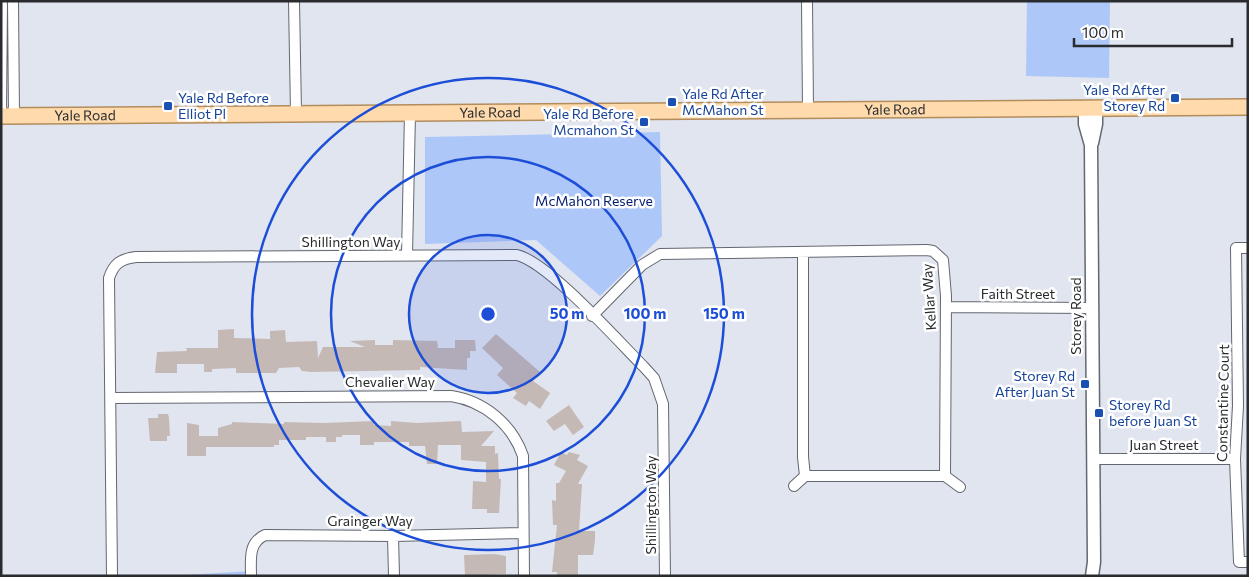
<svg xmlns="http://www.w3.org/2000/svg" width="1249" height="577" viewBox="0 0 1249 577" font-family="Commissioner,sans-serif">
<rect width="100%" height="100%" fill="#e0e5ef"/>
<path fill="#aec7f9" d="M 1027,1 L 1110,1 L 1109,78 L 1026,76 Z
M 660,132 L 662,236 L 600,296 L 536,240 L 425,244 L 425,137 Z
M 251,571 L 251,576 L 168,576 Z"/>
<path fill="#c5b9b6" d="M 234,329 L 234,338 L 270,339 L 270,331 L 285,330 L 286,342 L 317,341 L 318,358 L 323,347 L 365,347 L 350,341 L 375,340 L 375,345 L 393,345 L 393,340 L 437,341 L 438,348 L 455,348 L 455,340 L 475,340 L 476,351 L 470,351 L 470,358 L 467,358 L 467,370 L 420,367 L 420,370 L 311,372 L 302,371 L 299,367 L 279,368 L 276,373 L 236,373 L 236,368 L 212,369 L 212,372 L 204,372 L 204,364 L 177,364 L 177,373 L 155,373 L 157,352 L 187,351 L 186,348 L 218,348 L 218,330 Z
M 496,334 L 540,372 L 533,381 L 550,393 L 540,409 L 529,401 L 526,406 L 513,398 L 517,393 L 497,375 L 503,368 L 482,348 Z
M 569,405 L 584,427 L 573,435 L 565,424 L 554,431 L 546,421 Z
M 158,414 L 168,414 L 169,418 L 170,436 L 167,436 L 167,441 L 150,441 L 148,418 L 158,418 Z
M 374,421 L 374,425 L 391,426 L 391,421 L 417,423 L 461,421 L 462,432 L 494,431 L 481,446 L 495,446 L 495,454 L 498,453 L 499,479 L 501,479 L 499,513 L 487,513 L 487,509 L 472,509 L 473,481 L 486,482 L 486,462 L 461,460 L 461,445 L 438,445 L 437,464 L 427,464 L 425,446 L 409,446 L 409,442 L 374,442 L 374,445 L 360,445 L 360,435 L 342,435 L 342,437 L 336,437 L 336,442 L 326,442 L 326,437 L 306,437 L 306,440 L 279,440 L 279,445 L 274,445 L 274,447 L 206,447 L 206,456 L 187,456 L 187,423 L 199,425 L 199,436 L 218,436 L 218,428 L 232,424 L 232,422 L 284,424 L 284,422 L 324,423 Z
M 561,452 L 567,455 L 569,452 L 580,455 L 577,460 L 588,466 L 578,484 L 582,484 L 579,531 L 595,531 L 595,541 L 593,555 L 578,555 L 578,576 L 557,576 L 557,572 L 552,572 L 557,525 L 553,525 L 552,500 L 556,501 L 556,483 L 559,483 L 566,471 L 554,465 Z
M 494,554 L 506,556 L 506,574 L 465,576 L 464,555 Z"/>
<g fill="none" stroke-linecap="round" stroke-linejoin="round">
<defs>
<path id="minor" d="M 13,1 L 14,116
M 294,1 L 296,113
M 807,1 L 808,110
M 1,112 L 2,1
M 1248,248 L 1236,248 L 1238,406 L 1235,459 L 1239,562 L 1248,562
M 803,253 L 803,457 L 805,476
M 407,255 L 410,113
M 946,307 L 1090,308
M 592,316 L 642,265 L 660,254 L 927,250 L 933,251 L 943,260 L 946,296 L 945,476 L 805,476 L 794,486
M 111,398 L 451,396 C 484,401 512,424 523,456 L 524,576
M 1093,459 L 1235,459
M 945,476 L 960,487
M 393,536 L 394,576
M 112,576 L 109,278 C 114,263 121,259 136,257 L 517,255 C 549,263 617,340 644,367 L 654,378 L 663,404 L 665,576
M 251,576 C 251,559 248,543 265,535 L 393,536 L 523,533"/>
<path id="tertiary" d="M 1085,109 L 1085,124 L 1091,145 L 1094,562 L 1092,576
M 1092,143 L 1096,124 L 1096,109"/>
<g id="primary">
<path id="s1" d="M 1,116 L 1248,107"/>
</g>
</defs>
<use href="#minor" stroke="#63676f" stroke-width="12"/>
<use href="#tertiary" stroke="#63676f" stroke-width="15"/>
<use href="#primary" stroke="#b38c5c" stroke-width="18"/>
<use href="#minor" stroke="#fff" stroke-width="10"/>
<use href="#tertiary" stroke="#fff" stroke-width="12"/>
<use href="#primary" stroke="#fedaac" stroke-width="15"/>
</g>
<circle cx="488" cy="314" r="79" fill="#1d4ed8" fill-opacity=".12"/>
<g fill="none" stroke="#1d4ed8" stroke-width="2.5">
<circle cx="488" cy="314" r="79"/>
<circle cx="488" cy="314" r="157"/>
<circle cx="488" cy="314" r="236"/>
</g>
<g fill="#1a4fb4" stroke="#fff" stroke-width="2">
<rect x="1170" y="93" width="10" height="10" rx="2.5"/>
<rect x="667" y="97" width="10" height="10" rx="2.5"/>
<rect x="163" y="101" width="10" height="10" rx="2.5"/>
<rect x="639" y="117" width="10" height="10" rx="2.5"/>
<rect x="1080" y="379" width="10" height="10" rx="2.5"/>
<rect x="1094" y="408" width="10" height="10" rx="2.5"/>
</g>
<g text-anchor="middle" stroke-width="5" stroke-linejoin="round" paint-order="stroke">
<g font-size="14" fill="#164399" stroke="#fff" text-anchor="end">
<text x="1165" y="95">Yale Rd After<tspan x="1165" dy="16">Storey Rd</tspan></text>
<text x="682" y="99" text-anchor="start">Yale Rd After<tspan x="682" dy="16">McMahon St</tspan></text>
<text x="178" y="103" text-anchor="start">Yale Rd Before<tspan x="178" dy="16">Elliot Pl</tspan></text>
<text x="634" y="119">Yale Rd Before<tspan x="634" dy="16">Mcmahon St</tspan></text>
<text x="1075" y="381">Storey Rd<tspan x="1075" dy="16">After Juan St</tspan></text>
<text x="1109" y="410" text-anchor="start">Storey Rd<tspan x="1109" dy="16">before Juan St</tspan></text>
</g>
<g font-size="14" fill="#292b2e" stroke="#fff">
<text dy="5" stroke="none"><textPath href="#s1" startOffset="894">Yale Road</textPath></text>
<text dy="5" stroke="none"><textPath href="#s1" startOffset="489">Yale Road</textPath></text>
<text dy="5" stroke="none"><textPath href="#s1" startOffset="84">Yale Road</textPath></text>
<text x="351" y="247">Shillington Way</text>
<text x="1018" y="299">Faith Street</text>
<text transform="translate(929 297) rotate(-94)" y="5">Kellar Way</text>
<text transform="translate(1076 316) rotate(-90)" y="5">Storey Road</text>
<text x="390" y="387">Chevalier Way</text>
<text transform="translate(1223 403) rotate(-89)" y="5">Constantine Court</text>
<text x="1164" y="450">Juan Street</text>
<text transform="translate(651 505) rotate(-90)" y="5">Shillington Way</text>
<text x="370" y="526">Grainger Way</text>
</g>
<g font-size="14" fill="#041c6f" stroke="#fff">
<text x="594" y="206">McMahon Reserve</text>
</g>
</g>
<circle cx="488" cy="314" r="8" fill="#1d4ed8" stroke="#fff" stroke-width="2.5"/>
<g font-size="15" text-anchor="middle" font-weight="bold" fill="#1d4ed8" stroke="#fff" stroke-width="5" stroke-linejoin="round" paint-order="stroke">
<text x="567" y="319">50 m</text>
<text x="645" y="319">100 m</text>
<text x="724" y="319">150 m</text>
</g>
<rect width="1249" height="577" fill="none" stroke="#292b2e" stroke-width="5"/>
<path d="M1074 38v8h158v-8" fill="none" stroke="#292b2e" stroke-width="2.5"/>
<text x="1082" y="38" font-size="15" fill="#292b2e" stroke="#ffffff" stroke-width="4" paint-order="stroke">100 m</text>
</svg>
